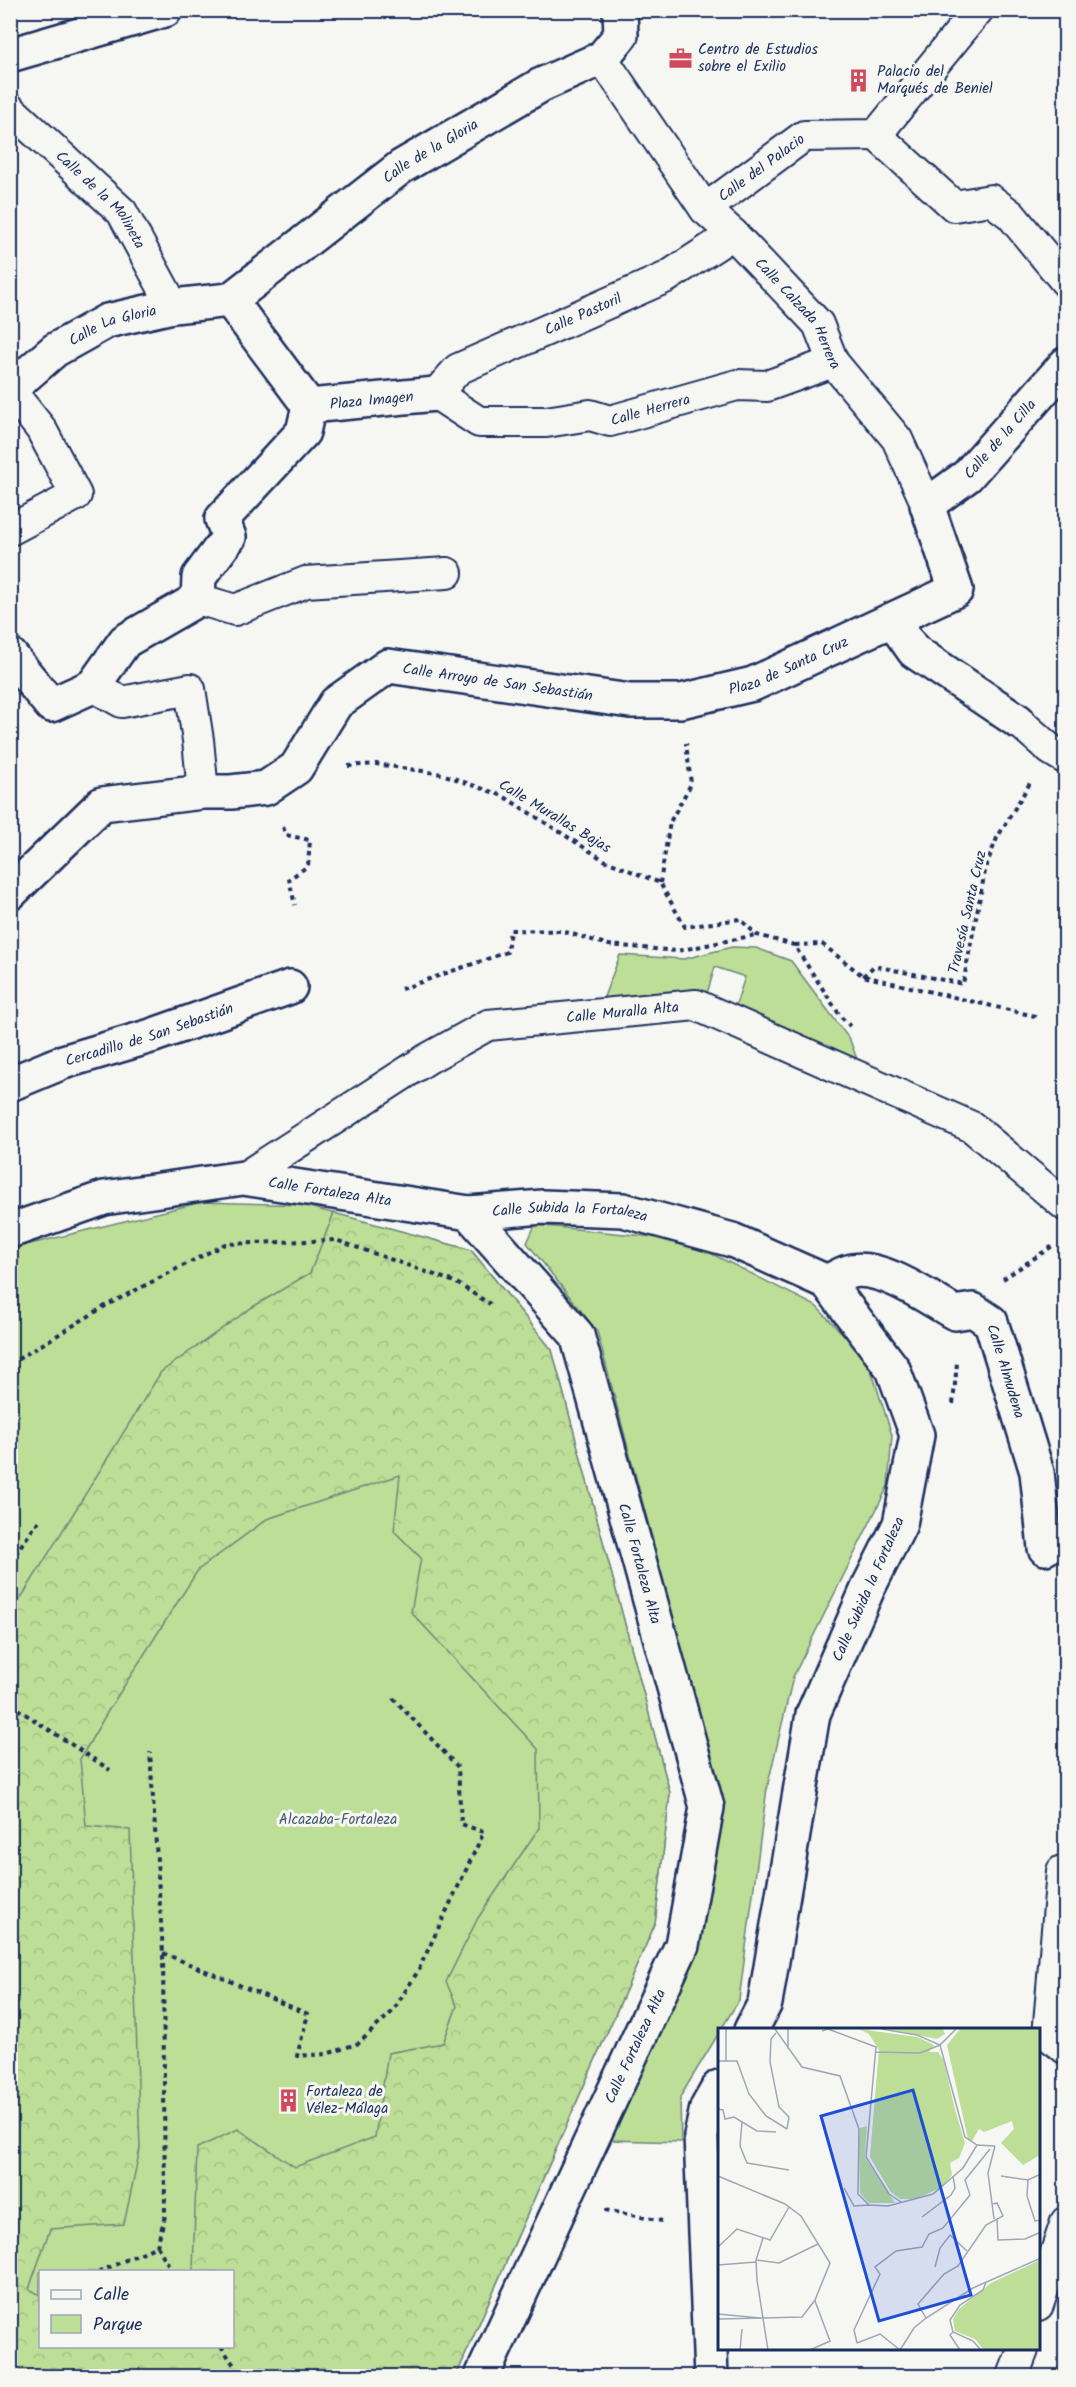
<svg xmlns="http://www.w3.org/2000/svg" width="1076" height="2387" viewBox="0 0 1076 2387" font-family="Kalam,sans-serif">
<defs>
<pattern id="forest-crowns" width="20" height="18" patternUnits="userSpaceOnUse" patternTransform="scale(1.5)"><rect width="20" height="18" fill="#bdde97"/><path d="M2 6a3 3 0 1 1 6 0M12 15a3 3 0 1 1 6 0" fill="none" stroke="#a2bf85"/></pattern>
</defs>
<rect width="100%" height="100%" fill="#f6f6f2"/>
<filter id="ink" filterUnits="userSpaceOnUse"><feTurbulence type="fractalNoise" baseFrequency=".0167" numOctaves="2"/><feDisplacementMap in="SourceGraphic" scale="12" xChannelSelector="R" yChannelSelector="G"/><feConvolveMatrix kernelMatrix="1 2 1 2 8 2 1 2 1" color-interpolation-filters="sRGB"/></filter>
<g filter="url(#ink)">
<path fill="#bdde97" stroke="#6c867a" stroke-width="1.5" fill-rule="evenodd" d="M 732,947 L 756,948 L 791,961 L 850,1040 L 858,1062 L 734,1010 L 745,977 L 715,967 L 706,997 L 602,1002 L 620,955 L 684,959 Z
M 202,1202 L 302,1205 L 471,1250 L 552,1350 L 670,1793 L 655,1924 L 456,2376 L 11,2376 L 10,1249 ZM 40,2272 L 232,2272 L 232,2346 L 40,2346 Z
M 535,1225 L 684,1240 L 816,1306 L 868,1360 L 892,1435 L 888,1486 L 793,1677 L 767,1788 L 739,2000 L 680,2097 L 681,2142 L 610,2140 L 701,1937 L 722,1801 L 597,1331 L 527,1243 Z"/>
<path fill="url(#forest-crowns)" stroke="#6c867a" stroke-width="1.5" fill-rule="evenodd" d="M 334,1213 L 471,1250 L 552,1350 L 670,1793 L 655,1924 L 456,2376 L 11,2376 L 11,1614 L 161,1372 L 251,1308 L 310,1273 ZM 400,1475 L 394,1531 L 421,1558 L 411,1612 L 538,1749 L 539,1828 L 478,1918 L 446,1982 L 457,2006 L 443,2043 L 388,2053 L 375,2137 L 295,2167 L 238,2129 L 197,2148 L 193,2271 L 232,2272 L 232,2346 L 40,2346 L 40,2295 L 29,2289 L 50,2229 L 124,2224 L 140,2149 L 130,1830 L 86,1826 L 80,1759 L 108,1711 L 198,1570 L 267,1519 Z"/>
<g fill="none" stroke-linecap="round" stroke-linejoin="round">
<defs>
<g id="pedestrian">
<path id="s1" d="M 602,58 L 705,209 L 733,234 L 818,324 L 833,362 L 897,439 L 927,505"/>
<path id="s2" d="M 10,109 L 122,212 L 173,306"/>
<path d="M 876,135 L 954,206 L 991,200 L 1011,215 L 1066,282"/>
<path id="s3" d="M 705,209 L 804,136 L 876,135 L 978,10"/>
<path id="s4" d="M 733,234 L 667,277 L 458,369 L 436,394 L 479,422 L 546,422 L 590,415 L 610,421 L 737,385 L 767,386 L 833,362"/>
<path d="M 10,390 L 41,429 L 76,495 L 10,530"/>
<path d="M 198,599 L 235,610 L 306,582 L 447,573"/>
<path d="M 93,686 L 122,702 L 190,689 L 198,740 L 203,792"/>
<path d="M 1018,721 L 1051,750 L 1066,759"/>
<path id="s5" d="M 243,1178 L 427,1059 L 488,1025 L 696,1005 L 972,1127 L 1066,1206"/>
<path d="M 1062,1871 L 1048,2035 L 1066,2049"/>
<path d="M 1038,2305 L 1066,2222"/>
<path d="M 1013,2376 L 1023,2350"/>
</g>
<g id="minor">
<path d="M 10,55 L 165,10"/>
<path id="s6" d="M 230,300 L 401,167 L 541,85 L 602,58 L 621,35 L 620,10"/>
<path id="s7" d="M 10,389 L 55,350 L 107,321 L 173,306 L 230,300"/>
<path id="s8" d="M 309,406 L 436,394"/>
<path d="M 892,620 L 914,651 L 1018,721"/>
<path d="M 10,655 L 51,705 L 93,686 L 125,641 L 198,599 L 199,577 L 229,537 L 222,519 L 303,432 L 309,406 L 230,300"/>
<path id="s9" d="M 10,893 L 102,804 L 203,792 L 231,792 L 266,788 L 296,768 L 336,703 L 388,666 L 630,701 L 681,701 L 753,684 L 956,590 L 927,505 L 967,476 L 1066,364"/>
<path id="s10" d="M 10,1084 L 63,1062 L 151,1036 L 290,987"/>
<path id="s11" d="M 469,1213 L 577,1335 L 707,1807 L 682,1945 L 482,2376"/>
<path id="s12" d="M 10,1231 L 104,1198 L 243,1178 L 469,1213 L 543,1207 L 623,1210 L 732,1240 L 827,1282 L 893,1369 L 917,1435 L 900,1524 L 869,1586 L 813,1714 L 765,2003 L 751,2030"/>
<path id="s13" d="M 827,1282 C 833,1279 841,1274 848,1272 C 879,1262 928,1298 955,1313 L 973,1310 L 991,1322 L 1037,1472 L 1045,1548"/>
<path d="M 711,2376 L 701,2136 L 707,2108 L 719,2087"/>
</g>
</defs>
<use href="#pedestrian" stroke="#1b2f5e" stroke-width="34"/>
<use href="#minor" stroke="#1b2f5e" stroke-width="38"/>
<path stroke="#1b2f5e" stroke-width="4" stroke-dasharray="4.5 4.5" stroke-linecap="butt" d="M 348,766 L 376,764 L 442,774 L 503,796 L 604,860 L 660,883 L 685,927 L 740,919 L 757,935 L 794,945 L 841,1017 L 850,1026
M 283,827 L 286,835 L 310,840 L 308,866 L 289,879 L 295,905
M 660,883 L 670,822 L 691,784 L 686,743
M 795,945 L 822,944 L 863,976 L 1039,1017
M 863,976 L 874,966 L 963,984 L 986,866 L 997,838 L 1030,783
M 401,989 L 507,952 L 510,930 L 562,931 L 609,945 L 677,951 L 756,935
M 1003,1279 L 1054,1245
M 10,1364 L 107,1305 L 225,1244 L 336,1240 L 455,1282 L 490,1304
M 953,1404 L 957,1363
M 10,1561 L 40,1519
M 10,1704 L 110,1770
M 163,1953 L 308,2014 L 297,2056 L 327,2054 L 359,2043 L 393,2011 L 418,1971 L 484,1832 L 461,1824 L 458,1767 L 390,1695
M 605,2210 L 662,2221
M 157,2246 L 173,2272
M 99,2272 L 157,2246 L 165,2216 L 163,1953 L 150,1752
M 221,2346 L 241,2376"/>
<use href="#pedestrian" stroke="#f6f6f2" stroke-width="30"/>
<use href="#minor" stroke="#f6f6f2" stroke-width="33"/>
</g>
</g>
<defs>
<symbol id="office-bare" viewBox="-9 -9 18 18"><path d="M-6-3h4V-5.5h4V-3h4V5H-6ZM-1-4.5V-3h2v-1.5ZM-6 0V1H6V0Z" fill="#d1495b" stroke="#f6f6f2" stroke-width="2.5" paint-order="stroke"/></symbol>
<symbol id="building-bare" viewBox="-9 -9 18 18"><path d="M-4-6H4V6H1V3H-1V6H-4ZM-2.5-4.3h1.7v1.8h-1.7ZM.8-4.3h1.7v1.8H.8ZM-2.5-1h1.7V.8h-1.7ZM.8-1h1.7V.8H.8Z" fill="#d1495b" stroke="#f6f6f2" stroke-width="2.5" paint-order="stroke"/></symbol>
</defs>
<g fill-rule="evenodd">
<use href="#office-bare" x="664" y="42" width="33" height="33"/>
<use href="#building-bare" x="842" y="64" width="33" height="33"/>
<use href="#building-bare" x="272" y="2084" width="33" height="33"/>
</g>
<g text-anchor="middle" stroke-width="6" stroke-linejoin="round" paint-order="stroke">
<g font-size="15" fill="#1b2f5e" stroke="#f6f6f2" text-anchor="start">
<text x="698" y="54">Centro de Estudios<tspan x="698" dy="17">sobre el Exilio</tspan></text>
<text x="877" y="76">Palacio del<tspan x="877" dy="17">Marqués de Beniel</tspan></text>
<text x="306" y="2096">Fortaleza de<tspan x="306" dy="17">Vélez-Málaga</tspan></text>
</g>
<g font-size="15" fill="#1b2f5e" stroke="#f6f6f2">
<text dy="5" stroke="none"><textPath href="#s6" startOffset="250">Calle de la Gloria</textPath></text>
<text dy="5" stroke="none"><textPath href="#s3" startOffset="70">Calle del Palacio</textPath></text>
<text dy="5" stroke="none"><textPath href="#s2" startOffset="129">Calle de la Molineta</textPath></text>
<text transform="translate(583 314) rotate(-24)" y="5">Calle Pastoril</text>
<text dy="5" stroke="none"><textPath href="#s1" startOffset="324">Calle Calzada Herrera</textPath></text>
<text dy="5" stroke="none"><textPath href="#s7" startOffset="123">Calle La Gloria</textPath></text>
<text dy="5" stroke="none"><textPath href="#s8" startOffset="63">Plaza Imagen</textPath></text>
<text dy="5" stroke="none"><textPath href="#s4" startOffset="566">Calle Herrera</textPath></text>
<text dy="5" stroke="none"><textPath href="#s9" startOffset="1251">Calle de la Cilla</textPath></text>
<text dy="5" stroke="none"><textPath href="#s9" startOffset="878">Plaza de Santa Cruz</textPath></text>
<text dy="5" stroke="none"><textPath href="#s9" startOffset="580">Calle Arroyo de San Sebastián</textPath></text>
<text transform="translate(555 816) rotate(31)" y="5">Calle Murallas Bajas</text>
<text transform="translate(967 912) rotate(-77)" y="5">Travesía Santa Cruz</text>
<text dy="5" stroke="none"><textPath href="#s5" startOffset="424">Calle Muralla Alta</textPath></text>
<text dy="5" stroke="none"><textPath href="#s10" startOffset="148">Cercadillo de San Sebastián</textPath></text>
<text dy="5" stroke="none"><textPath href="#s12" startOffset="328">Calle Fortaleza Alta</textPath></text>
<text dy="5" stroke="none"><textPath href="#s12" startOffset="570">Calle Subida la Fortaleza</textPath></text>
<text dy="5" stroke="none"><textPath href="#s13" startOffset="232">Calle Almudena</textPath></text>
<text dy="5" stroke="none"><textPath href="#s11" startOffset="400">Calle Fortaleza Alta</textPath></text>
<text transform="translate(868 1589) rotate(-66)" y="5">Calle Subida la Fortaleza</text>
<text transform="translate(635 2046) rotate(-65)" y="5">Calle Fortaleza Alta</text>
</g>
<g font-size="15" fill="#445b6c" stroke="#f6f6f2">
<text x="338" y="1824">Alcazaba-Fortaleza</text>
</g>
</g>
<g transform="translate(718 2028)">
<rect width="322" height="322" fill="#f6f6f2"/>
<path d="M 171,1 L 225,1 L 227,6 L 219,11 ZM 242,1 L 322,1 L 322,127 L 305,137 L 283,115 L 296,101 L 294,93 L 266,104 L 261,101 L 254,113 L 250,111 L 229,17 ZM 220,24 L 247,115 L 241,130 L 232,135 L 234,147 L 224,159 L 198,171 L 173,164 L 152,129 L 161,27 ZM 149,98 L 147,130 L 177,175 L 151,175 L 142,165 L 141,113 L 142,100 ZM 322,232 L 322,322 L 266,322 L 257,311 L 237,303 L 235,291 L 241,281 L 273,255 Z" fill="#bdde97"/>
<path d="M 141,1 L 199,9 L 216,17 L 211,24 L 220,24 L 226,33 L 240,96 L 230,108 L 225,104 L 218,109 L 206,153 L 195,171 L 182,171 L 173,164 L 152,129 L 161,22 L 151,6 ZM 188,70 L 195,71 L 189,86 L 197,113 L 203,118 L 198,137 L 183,150 L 179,138 L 164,130 L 162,123 L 169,92 L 184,87 L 181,76 Z" fill="#bdde97" fill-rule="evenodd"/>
<path fill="none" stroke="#9ea6b7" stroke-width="1.5" d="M 8,1 L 8,33M 57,1 L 84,39 L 122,48 L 141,101 L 140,166 L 151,177 L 170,178 L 215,166 L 245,140 L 259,117M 164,1 L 199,7 L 222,17 L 247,109 L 259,117 L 277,118M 104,3 L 110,1 L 158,19 L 148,129 L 171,166 L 183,174M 58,5 L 53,11 L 52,34 L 61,79 L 71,89 L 69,101M 70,21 L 70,1M 158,24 L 202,25 L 222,17 L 238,1M 0,33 L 19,33 L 31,66 L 48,88 L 69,101M 0,81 L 5,82 L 7,91 L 16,89 L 39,103 L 58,104M 24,94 L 22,118 L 29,135 L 71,142M 0,148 L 67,176 L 83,188 L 112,235 L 97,272 L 84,289 L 0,291M 283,148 L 310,152 L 323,146M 310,152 L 309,168 L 317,193 L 323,192M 126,160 L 136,178 L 151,177M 204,189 L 233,167 L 237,160 L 235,148M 276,191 L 270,145 L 277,118M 279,191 L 280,212 L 307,211 L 323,204M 45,210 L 38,232 L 39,252 L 50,322M 0,219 L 19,201 L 52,212 L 71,179M 38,232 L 61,235 L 100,216M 0,237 L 38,234M 217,239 L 222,220 L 232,207 L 249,223M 0,286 L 42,290M 208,290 L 200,276 L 226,246 L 240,238 L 268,197 L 285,188 L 279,175 L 275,176M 235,304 L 232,307 L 242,322M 139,315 L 136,302 L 162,246 L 157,239 L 178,223 L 204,219 L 211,206 L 225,200 L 252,167 L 247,152 L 272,121M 139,315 L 162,306 L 182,322M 22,322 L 24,301M 92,322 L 112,313 L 97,273M 182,322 L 196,300 L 208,290 L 255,260 L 323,230M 263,322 L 255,313 L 235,304 L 232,292 L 242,277 L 265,262 L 268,254"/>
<path fill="#1d4ed8" fill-opacity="0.15" stroke="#1d4ed8" stroke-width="3" d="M 195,62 L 253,267 L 161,293 L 103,88 Z"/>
<rect width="322" height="322" fill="none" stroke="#1b2f5e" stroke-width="3"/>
</g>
<rect width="1076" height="2387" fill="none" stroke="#f6f6f2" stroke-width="36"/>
<rect x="18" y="18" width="1040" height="2351" fill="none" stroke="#1b2f5e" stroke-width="2" filter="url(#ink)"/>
<rect x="39" y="2270" width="195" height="78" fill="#f6f6f2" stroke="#9ea6b7" stroke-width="1.5"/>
<rect x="51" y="2290" width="30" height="9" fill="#f6f6f2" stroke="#9ea6b7" stroke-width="1.5"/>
<text x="93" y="2300" font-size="18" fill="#1b2f5e">Calle</text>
<rect x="51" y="2315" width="30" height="18" fill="#bdde97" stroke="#9ea6b7" stroke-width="1.5"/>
<text x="93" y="2330" font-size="18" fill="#1b2f5e">Parque</text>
</svg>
